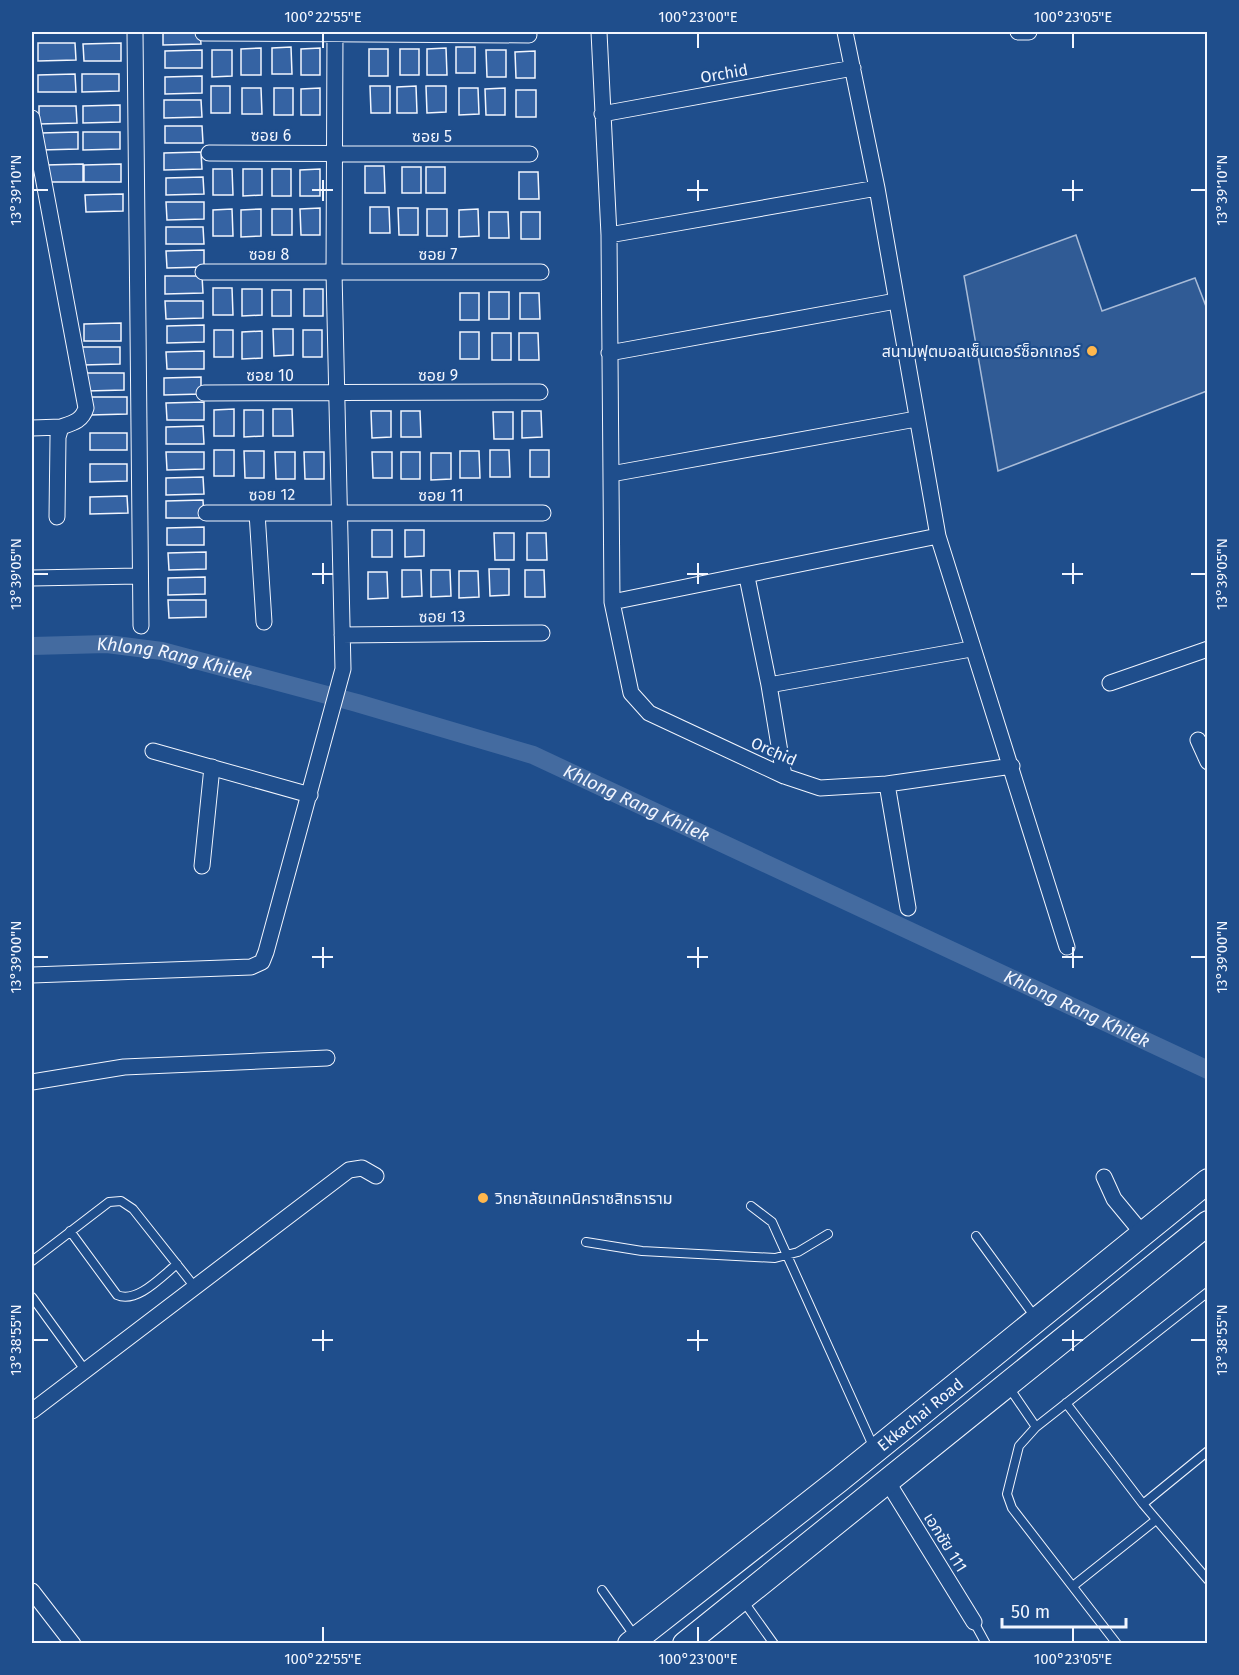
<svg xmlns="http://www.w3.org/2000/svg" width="1239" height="1675" viewBox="0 0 1239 1675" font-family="'Fira Sans','Noto Sans Thai',sans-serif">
<rect width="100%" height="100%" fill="#1f4e8c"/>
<path fill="#305b95" stroke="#a8bbd7" stroke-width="1.5" d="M 1076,235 L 1102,311 L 1195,278 L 1207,309 L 1207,391 L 998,471 L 964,276 Z"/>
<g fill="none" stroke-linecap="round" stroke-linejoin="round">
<path stroke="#446ba0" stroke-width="18" id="s1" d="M 32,646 L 107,644 L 162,651 L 357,703 L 533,755 L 1208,1070"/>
</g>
<path fill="#3563a3" stroke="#f2f6ff" stroke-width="1.5" d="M 163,32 L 200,32 L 201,44 L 163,45 Z
M 38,43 L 75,43 L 76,60 L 38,61 Z
M 121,43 L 121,61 L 84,61 L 83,44 Z
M 291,47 L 292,74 L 272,74 L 272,48 Z
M 456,47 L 475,47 L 475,73 L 456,73 Z
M 261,48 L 261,75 L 241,75 L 241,49 Z
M 320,48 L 320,75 L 301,75 L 301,49 Z
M 446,48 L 447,75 L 427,75 L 427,49 Z
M 369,49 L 388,49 L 388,76 L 369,76 Z
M 400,49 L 419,49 L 419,75 L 400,75 Z
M 202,50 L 202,68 L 165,68 L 165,51 Z
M 212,50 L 232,50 L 232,76 L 212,77 Z
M 486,50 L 506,50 L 506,77 L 487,77 Z
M 535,51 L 535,78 L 516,78 L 515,52 Z
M 75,74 L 76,92 L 38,92 L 38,75 Z
M 82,74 L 119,74 L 119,91 L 82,92 Z
M 202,76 L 202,93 L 165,94 L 165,77 Z
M 211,86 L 230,86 L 230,113 L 211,113 Z
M 370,86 L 390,86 L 390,113 L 371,113 Z
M 416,86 L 417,113 L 397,113 L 397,87 Z
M 426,86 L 446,86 L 446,112 L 427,113 Z
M 242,88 L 261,88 L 262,114 L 242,114 Z
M 274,88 L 293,88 L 293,115 L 274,115 Z
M 320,88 L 320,115 L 301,115 L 301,89 Z
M 459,88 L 478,88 L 479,114 L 459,115 Z
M 505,88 L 505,115 L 486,115 L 485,89 Z
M 516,90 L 536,90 L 536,117 L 516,117 Z
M 164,100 L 201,100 L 202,117 L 164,118 Z
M 120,105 L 120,122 L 83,123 L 83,106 Z
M 39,106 L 76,106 L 77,123 L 39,124 Z
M 165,126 L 202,126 L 203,143 L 165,143 Z
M 78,132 L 78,149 L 41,150 L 41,133 Z
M 83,132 L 120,132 L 120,149 L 83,150 Z
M 201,152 L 202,169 L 164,170 L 164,153 Z
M 83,164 L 83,182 L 46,182 L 46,165 Z
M 121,164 L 121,182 L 84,182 L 84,165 Z
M 365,166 L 384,166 L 385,193 L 365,193 Z
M 402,167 L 421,167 L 421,193 L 402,193 Z
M 426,167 L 445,167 L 445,193 L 426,193 Z
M 213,169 L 232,169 L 233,195 L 213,195 Z
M 243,169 L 262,169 L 262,195 L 243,196 Z
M 272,169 L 291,169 L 291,196 L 272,196 Z
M 320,169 L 320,196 L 300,196 L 300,170 Z
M 519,172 L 538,172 L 539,199 L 519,199 Z
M 203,177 L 204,194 L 166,195 L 166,178 Z
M 123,194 L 123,211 L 86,212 L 85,195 Z
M 166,202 L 204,202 L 204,219 L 167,220 Z
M 370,207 L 389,207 L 390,233 L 370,233 Z
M 320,208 L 320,235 L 301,235 L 300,209 Z
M 398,208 L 418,208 L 418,235 L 399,235 Z
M 232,209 L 233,236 L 213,236 L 213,210 Z
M 261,209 L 261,236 L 241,237 L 241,210 Z
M 272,209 L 292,209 L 292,235 L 272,235 Z
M 427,209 L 447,209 L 447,236 L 427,236 Z
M 478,209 L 479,236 L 459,237 L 459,210 Z
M 489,212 L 508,212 L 509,238 L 489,238 Z
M 521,212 L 540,212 L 540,239 L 521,239 Z
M 166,227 L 203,227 L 204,244 L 166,244 Z
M 204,250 L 204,267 L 167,268 L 166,251 Z
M 165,276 L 202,276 L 203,293 L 165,294 Z
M 213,288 L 232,288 L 233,315 L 213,315 Z
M 242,289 L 262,289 L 262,315 L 242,316 Z
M 304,289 L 323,289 L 323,316 L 304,316 Z
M 272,290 L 291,290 L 291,316 L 272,316 Z
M 489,292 L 509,292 L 509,319 L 489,319 Z
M 460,293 L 479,293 L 479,320 L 460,320 Z
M 520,293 L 539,293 L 540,319 L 520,319 Z
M 165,301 L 203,301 L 203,318 L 166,319 Z
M 121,323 L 121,341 L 84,341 L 84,324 Z
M 204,325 L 204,342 L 167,343 L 167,326 Z
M 273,329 L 293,329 L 293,355 L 274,356 Z
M 214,330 L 233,330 L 233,357 L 214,357 Z
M 303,330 L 322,330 L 322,357 L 303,357 Z
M 262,331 L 262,358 L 242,359 L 242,332 Z
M 460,332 L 479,332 L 479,359 L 460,359 Z
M 492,333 L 511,333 L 511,360 L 492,360 Z
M 519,333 L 538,333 L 539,360 L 519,360 Z
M 82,347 L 120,347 L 120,364 L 83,365 Z
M 204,351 L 204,369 L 167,369 L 166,352 Z
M 87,373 L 124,373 L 124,390 L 87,391 Z
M 201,377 L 201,394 L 164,395 L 164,378 Z
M 90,397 L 127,397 L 127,414 L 90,415 Z
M 204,402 L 204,420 L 167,420 L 166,403 Z
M 234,409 L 234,436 L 214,436 L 214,410 Z
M 273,409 L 292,409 L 293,436 L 273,436 Z
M 244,410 L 263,410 L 263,436 L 244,437 Z
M 371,411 L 391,411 L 391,437 L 372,438 Z
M 401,411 L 420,411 L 421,437 L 401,437 Z
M 522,411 L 541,411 L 542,437 L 522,438 Z
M 493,412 L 513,412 L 513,439 L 494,439 Z
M 203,426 L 204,444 L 166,444 L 166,427 Z
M 90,433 L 127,433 L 127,450 L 90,450 Z
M 214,450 L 234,450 L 234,476 L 214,476 Z
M 490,450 L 509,450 L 510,477 L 490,477 Z
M 530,450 L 549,450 L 549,477 L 530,477 Z
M 244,451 L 264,451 L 264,478 L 245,478 Z
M 460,451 L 479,451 L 480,478 L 460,478 Z
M 166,452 L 204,452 L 204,469 L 167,470 Z
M 275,452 L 295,452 L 295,479 L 276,479 Z
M 304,452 L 324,452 L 324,479 L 305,479 Z
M 372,452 L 392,452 L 392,478 L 373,478 Z
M 401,452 L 420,452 L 420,479 L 401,479 Z
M 431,453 L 451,453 L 451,479 L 431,480 Z
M 90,464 L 127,464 L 127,481 L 90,482 Z
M 203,477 L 204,494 L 166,495 L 166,478 Z
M 127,496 L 128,513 L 90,514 L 90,497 Z
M 203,500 L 204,518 L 166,518 L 166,501 Z
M 204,527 L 204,545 L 167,545 L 167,528 Z
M 372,530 L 392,530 L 392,557 L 372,557 Z
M 405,530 L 424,530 L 424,556 L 405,557 Z
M 494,533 L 514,533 L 514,560 L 495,560 Z
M 527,533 L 546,533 L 547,560 L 527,560 Z
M 206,552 L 206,569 L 169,570 L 168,553 Z
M 489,569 L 509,569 L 509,595 L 490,596 Z
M 402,570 L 421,570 L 422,596 L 402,597 Z
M 431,570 L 450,570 L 451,596 L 431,597 Z
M 525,570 L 544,570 L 545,597 L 525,597 Z
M 459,571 L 478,571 L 479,597 L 459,598 Z
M 368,572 L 387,572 L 388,598 L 368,599 Z
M 205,577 L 205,594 L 168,595 L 168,578 Z
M 168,600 L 206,600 L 206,617 L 169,618 Z"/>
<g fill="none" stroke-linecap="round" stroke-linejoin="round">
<defs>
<path id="lane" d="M 751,1206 L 772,1222 L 874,1448
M 70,1231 L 117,1295 C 137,1304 162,1276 177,1264
M 976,1236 L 1035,1317
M 586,1242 L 642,1251 L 775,1258 L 798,1252 L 828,1234
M 32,1261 L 109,1202 L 121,1201 L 133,1209 L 194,1286
M 32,1297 L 85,1370
M 1008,1386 L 1036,1427
M 1066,1403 L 1143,1504 L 1208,1580
M 1143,1504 L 1208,1451
M 1073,1586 L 1156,1520
M 602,1590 L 634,1635
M 744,1602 L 774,1644
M 974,1622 L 986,1644
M 1117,1644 L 1012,1508 L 1007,1494 L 1019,1446 L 1036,1427 L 1208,1292"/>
<path id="street" d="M 135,32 L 141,626
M 599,32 L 609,235 L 612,602 L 631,693 L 649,713 L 784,776 L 820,788 L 887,784 L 1012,766
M 845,32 L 877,188 L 938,536 L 1067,947
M 1018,32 L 1029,32
M 203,33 L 529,35
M 602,114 L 853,68
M 32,118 L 86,408 C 82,421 73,423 61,427 L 58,437 L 57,517
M 209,153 L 530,154
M 609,235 L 877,188
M 203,272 L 541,272
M 609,353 L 896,301
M 204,393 L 540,392
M 32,428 L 61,427
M 611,474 L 916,419
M 206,513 L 543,513
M 257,513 L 264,622
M 747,577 L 769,685 L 971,649
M 32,578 L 138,576
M 612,602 L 938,536
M 342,635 L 542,633
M 1110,683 L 1208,649
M 769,685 L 784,776
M 1198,740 L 1208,762
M 153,751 L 310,795
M 887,784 L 908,908
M 202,866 L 212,767
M 32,975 L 251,967 L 262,962 L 266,952 L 343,669 L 334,272 L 335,32
M 32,1082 L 124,1067 L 327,1058
M 1104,1177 L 1114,1199 L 1143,1234
M 32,1411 L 349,1170 L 362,1168 L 376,1176
M 887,1481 L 974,1622
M 32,1591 L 73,1644"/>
<g id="primary">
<path id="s2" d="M 630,1644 L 839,1480 L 1208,1181"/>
<path d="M 685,1644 L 1208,1223"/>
</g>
</defs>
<use href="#lane" stroke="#f2f6ff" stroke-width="10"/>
<use href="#street" stroke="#f2f6ff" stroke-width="17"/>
<use href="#primary" stroke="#f2f6ff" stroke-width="26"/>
<use href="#lane" stroke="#1f4e8c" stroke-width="8"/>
<use href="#street" stroke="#1f4e8c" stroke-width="15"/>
<use href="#primary" stroke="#1f4e8c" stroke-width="24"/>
</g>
<path fill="none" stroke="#f2f6ff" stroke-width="2" d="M 323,33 L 323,48M 698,33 L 698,48M 1073,33 L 1073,48M 323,180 L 323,201M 698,180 L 698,201M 1073,180 L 1073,201M 33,190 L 48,190M 312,190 L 333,190M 687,190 L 708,190M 1062,190 L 1083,190M 1191,190 L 1206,190M 323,563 L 323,584M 698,563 L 698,584M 1073,563 L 1073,584M 33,574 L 48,574M 312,574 L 333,574M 687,574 L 708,574M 1062,574 L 1083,574M 1191,574 L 1206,574M 323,947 L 323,968M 698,947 L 698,968M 1073,947 L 1073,968M 33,957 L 48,957M 312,957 L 333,957M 687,957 L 708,957M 1062,957 L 1083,957M 1191,957 L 1206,957M 323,1330 L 323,1351M 698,1330 L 698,1351M 1073,1330 L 1073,1351M 33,1340 L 48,1340M 312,1340 L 333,1340M 687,1340 L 708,1340M 1062,1340 L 1083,1340M 1191,1340 L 1206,1340M 323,1627 L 323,1642M 698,1627 L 698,1642M 1073,1627 L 1073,1642"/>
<g fill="#ffb74d" stroke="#1f4e8c" stroke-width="2">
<circle cx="1092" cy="351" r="6"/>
<circle cx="483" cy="1198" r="6"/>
</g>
<g text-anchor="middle" stroke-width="4.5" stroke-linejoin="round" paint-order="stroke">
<g font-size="16" fill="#f2f6ff" stroke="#1f4e8c">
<text transform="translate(724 73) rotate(-10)" y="6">Orchid</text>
<text x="271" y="141">ซอย 6</text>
<text x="432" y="142">ซอย 5</text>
<text x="269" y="260">ซอย 8</text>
<text x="438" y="260">ซอย 7</text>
<text x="270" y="381">ซอย 10</text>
<text x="438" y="381">ซอย 9</text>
<text transform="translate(272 494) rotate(-1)" y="6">ซอย 12</text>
<text x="441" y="501">ซอย 11</text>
<text transform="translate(442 616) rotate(-1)" y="6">ซอย 13</text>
<text transform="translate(774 751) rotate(24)" y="6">Orchid</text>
<text dy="6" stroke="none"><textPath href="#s2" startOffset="370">Ekkachai Road</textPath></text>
<text transform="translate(946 1542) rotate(58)" y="6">เอกชัย 111</text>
</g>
<g font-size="16" fill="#f2f6ff" stroke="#1f4e8c" text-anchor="end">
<text x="1080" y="357">สนามฟุตบอลเซ็นเตอร์ซ็อกเกอร์</text>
<text x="495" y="1204" text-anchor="start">วิทยาลัยเทคนิคราชสิทธาราม</text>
</g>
<g font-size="18" font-style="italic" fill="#f2f6ff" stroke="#1f4e8c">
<text dy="6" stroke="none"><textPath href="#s1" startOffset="144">Khlong Rang Khilek</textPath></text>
<text dy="6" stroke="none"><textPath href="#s1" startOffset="630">Khlong Rang Khilek</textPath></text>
<text dy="6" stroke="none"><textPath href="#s1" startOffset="1116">Khlong Rang Khilek</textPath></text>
</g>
</g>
<rect width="1239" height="1675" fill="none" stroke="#1f4e8c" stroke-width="66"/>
<path d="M1002 1618v9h124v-9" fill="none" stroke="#f2f6ff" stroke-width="3"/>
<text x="1011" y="1618" font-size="18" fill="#f2f6ff" stroke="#1f4e8c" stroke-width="4.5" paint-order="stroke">50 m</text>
<rect x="33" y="33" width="1173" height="1609" fill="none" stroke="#f2f6ff" stroke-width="2"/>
<g font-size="15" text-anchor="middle" fill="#f2f6ff">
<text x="323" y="22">100°22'55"E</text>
<text x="698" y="22">100°23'00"E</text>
<text x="1073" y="22">100°23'05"E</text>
<text transform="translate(16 190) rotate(-90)" y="5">13°39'10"N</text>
<text transform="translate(1222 190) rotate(-90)" y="5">13°39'10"N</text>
<text transform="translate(16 574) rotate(-90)" y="5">13°39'05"N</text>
<text transform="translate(1222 574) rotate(-90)" y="5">13°39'05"N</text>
<text transform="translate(16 957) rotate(-90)" y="5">13°39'00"N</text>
<text transform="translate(1222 957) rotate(-90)" y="5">13°39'00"N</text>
<text transform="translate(16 1340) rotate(-90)" y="5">13°38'55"N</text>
<text transform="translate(1222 1340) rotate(-90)" y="5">13°38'55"N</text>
<text x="323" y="1664">100°22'55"E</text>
<text x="698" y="1664">100°23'00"E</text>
<text x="1073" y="1664">100°23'05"E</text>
</g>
</svg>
